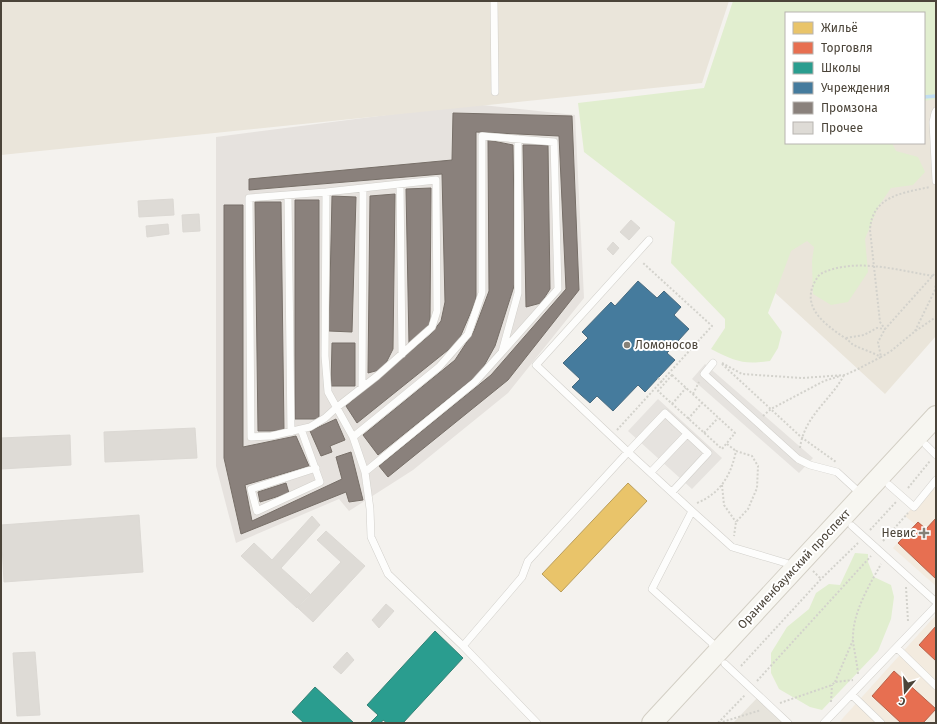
<svg xmlns="http://www.w3.org/2000/svg" width="937" height="724" viewBox="0 0 937 724" font-family="'Fira Sans',sans-serif">
<rect width="100%" height="100%" fill="#f4f2ee"/>
<path fill="#e7e4dc" d="M 760,695 L 792,723 L 733,723 Z"/>
<path fill="#f3ebdf" d="M 936,481 L 936,586 L 893,548 L 915,524 L 905,516 Z
M 936,615 L 936,723 L 839,723 L 843,718 Z"/>
<path fill="#e6e2de" d="M 473,104 L 575,115 L 584,298 L 508,393 L 413,470 L 349,511 L 339,499 L 236,543 L 216,466 L 216,137 Z"/>
<path fill="#eae5da" d="M 1,1 L 729,1 L 702,83 L 1,155 Z
M 936,99 L 936,336 L 885,394 L 760,279 L 866,143 L 924,143 L 924,100 Z"/>
<path fill="#e1eecf" d="M 733,1 L 936,1 L 936,99 L 924,101 L 924,13 L 786,13 L 786,143 L 892,143 L 896,151 L 918,157 L 925,172 L 913,185 L 891,188 L 878,207 L 865,239 L 868,272 L 848,302 L 831,305 L 813,294 L 812,261 L 814,247 L 807,241 L 791,251 L 768,313 L 782,332 L 778,348 L 770,361 C 743,365 735,361 711,349 L 725,328 L 725,319 L 671,263 L 675,222 L 584,152 L 578,103 L 704,88 Z
M 855,553 L 868,554 L 868,562 L 874,577 L 891,585 L 894,597 L 891,619 L 878,651 L 822,710 L 810,707 L 779,689 L 771,673 L 771,653 L 787,627 L 809,609 L 816,593 L 829,584 L 840,585 Z"/>
<path fill="#e6e3df" d="M 705,364 L 813,458 L 799,473 L 692,379 Z
M 658,399 L 722,458 L 692,489 L 628,431 Z"/>
<path fill="#e9c46a" stroke="#ba9e5b" d="M 628,483 L 647,501 L 561,592 L 542,574 Z"/>
<path fill="#e76f51" stroke="#b8624a" d="M 936,518 L 936,579 L 898,543 L 918,522 L 926,529 Z
M 936,626 L 936,661 L 919,645 Z
M 894,671 L 936,709 L 923,723 L 901,723 L 872,696 Z"/>
<path fill="#2a9d8f" stroke="#348275" d="M 435,631 L 463,658 L 403,723 L 387,723 L 383,720 L 381,723 L 370,723 L 378,715 L 367,705 Z
M 315,687 L 354,723 L 304,723 L 292,712 Z"/>
<path fill="#457b9d" stroke="#476a7f" d="M 638,281 L 657,298 L 664,291 L 681,307 L 674,315 L 689,329 L 667,353 L 675,360 L 658,378 L 645,392 L 638,385 L 613,411 L 597,396 L 590,403 L 572,387 L 580,379 L 563,363 L 588,338 L 582,332 L 611,302 L 615,306 Z"/>
<path fill="#8a817c" stroke="#776f68" d="M 453,113 L 572,116 L 579,290 L 508,380 L 388,477 L 379,466 L 491,375 L 566,289 L 559,136 L 476,132 L 476,300 L 458,342 L 357,423 L 346,406 L 431,334 L 441,321 L 445,302 L 442,174 L 249,190 L 249,179 L 452,160 Z
M 488,140 L 513,145 L 515,283 L 495,346 L 480,373 L 378,455 L 363,435 L 455,360 L 474,331 L 489,291 Z
M 523,145 L 548,145 L 550,289 L 541,303 L 526,307 Z
M 431,188 L 430,323 L 409,344 L 406,189 Z
M 395,194 L 393,349 L 383,369 L 368,373 L 370,196 Z
M 332,196 L 356,197 L 352,332 L 329,331 Z
M 295,200 L 319,200 L 319,419 L 295,419 Z
M 255,202 L 281,202 L 284,431 L 258,431 Z
M 224,205 L 243,205 L 243,447 L 296,436 L 309,466 L 245,485 L 252,521 L 342,479 L 336,457 L 351,452 L 363,500 L 349,502 L 346,492 L 241,534 L 224,458 Z
M 332,343 L 355,343 L 355,386 L 331,386 Z
M 336,419 L 345,440 L 330,446 L 332,452 L 321,456 L 310,431 Z
M 286,483 L 289,493 L 260,502 L 258,492 Z"/>
<g fill="none" stroke-linecap="round" stroke-linejoin="round">
<path stroke="#c0ddf1" stroke-width="3.5" d="M 924,97 L 936,96"/>
</g>
<path fill="#dedbd6" stroke="#dcd9d4" d="M 173,199 L 174,215 L 139,217 L 138,201 Z
M 199,214 L 200,231 L 183,232 L 182,215 Z
M 631,220 L 640,228 L 629,240 L 620,232 Z
M 168,224 L 169,234 L 147,237 L 146,226 Z
M 613,242 L 619,248 L 613,255 L 607,249 Z
M 195,428 L 197,458 L 105,462 L 104,432 Z
M 70,435 L 71,465 L 1,469 L 1,438 Z
M 139,515 L 143,572 L 4,582 L 1,525 Z
M 312,516 L 320,525 L 281,568 L 310,594 L 297,608 L 241,556 L 254,543 L 272,560 Z
M 326,531 L 365,566 L 313,622 L 298,608 L 341,562 L 317,540 Z
M 386,604 L 394,611 L 379,628 L 372,620 Z
M 35,652 L 40,715 L 17,716 L 13,653 Z
M 347,652 L 354,660 L 341,674 L 333,667 Z"/>
<g fill="none" stroke-linecap="round" stroke-linejoin="round">
<defs>
<path id="service" d="M 494,1 L 495,92
M 936,111 L 935,113 L 933,122 L 936,181
M 436,180 L 437,311 L 432,327 L 377,376 L 336,408 L 325,418 L 310,427 L 271,436 L 251,437 L 249,198 L 326,192 Z
M 400,184 L 402,354
M 326,192 L 325,356 L 328,392 L 353,437 L 365,472 L 370,509 L 371,537 L 388,574 L 463,646 L 537,723
M 288,195 L 291,432
M 649,240 L 536,365 L 628,452 L 665,413 L 708,453 L 672,492
M 713,363 L 704,374 L 798,459 L 810,465 L 837,472 L 862,495
M 362,387 L 363,188
M 301,429 L 320,482 L 257,511 L 251,489 L 316,468
M 353,437 L 439,367 L 468,334 L 482,293 L 482,136 L 554,142 L 558,289 L 502,352
M 926,445 L 936,455
M 365,472 L 475,382 L 502,352 L 518,293 L 518,139
M 651,472 L 687,434
M 889,485 L 914,507 L 936,480
M 692,511 L 732,547 L 786,563 L 793,568
M 852,526 L 936,602
M 463,646 L 522,577 L 528,561 L 628,452 L 692,511 L 652,589 L 712,643 L 715,652
M 897,648 L 936,686
M 725,664 L 788,723
M 852,695 L 881,723
M 824,723 L 936,606"/>
<path id="secondary" d="M 652,723 L 936,416"/>
</defs>
<use href="#service" stroke="#d2d0cb" stroke-width="8"/>
<use href="#secondary" stroke="#d3cfc5" stroke-width="22"/>
<path stroke="#d3d2cc" stroke-width="2" stroke-dasharray="2 2" stroke-linecap="butt" d="M 933,276 C 896,270 855,257 820,274 C 797,303 821,322 845,338 C 848,340 850,342 852,344 C 861,349 872,352 881,357 L 891,351 L 914,332 L 936,317
M 915,331 L 935,290 L 936,282
M 846,338 L 864,335 L 877,328 L 885,329 L 880,322 L 870,230 C 872,196 902,193 930,187
M 722,363 L 742,374 L 802,378 L 845,375 L 858,369 L 881,357 L 878,342 L 885,329 L 936,272
M 722,364 L 801,437 L 836,462
M 672,375 L 735,433 L 722,449 L 658,391 Z
M 658,378 L 663,383
M 693,394 L 699,382
M 672,404 L 686,388
M 763,416 L 771,409 L 824,381 L 840,376
M 688,419 L 702,403
M 617,430 L 712,326 L 642,262
M 704,433 L 718,418
M 727,444 L 736,451
M 800,448 C 804,416 832,399 844,375
M 722,485 L 724,505 L 736,522
M 908,488 L 930,461
M 697,503 C 721,493 731,475 736,451 L 752,456 L 758,466 L 757,488 L 748,509 L 736,522 L 734,536
M 870,530 L 896,502
M 883,541 L 908,513
M 813,571 L 821,579
M 906,587 L 908,621
M 741,666 L 821,579 L 858,543
M 858,674 C 857,662 854,651 853,640 C 852,613 869,586 881,564
M 757,681 L 871,556
M 835,682 L 853,640
M 831,702 L 832,685
M 780,703 L 832,685 L 835,682 L 853,680
M 718,723 L 745,695
M 719,723 L 761,710"/>
<use href="#service" stroke="#fdfdfc" stroke-width="7"/>
<use href="#secondary" stroke="#f7f6f1" stroke-width="20"/>
</g>
<g fill="#868178" stroke="#fff" stroke-width="1.5">
<circle cx="627" cy="345" r="4"/>
<path d="M922 527h4v4h4v4h-4v4h-4v-4h-4v-4h4z"/>
</g>
<g text-anchor="middle" stroke-width="4" stroke-linejoin="round" paint-order="stroke">
<g font-size="12" fill="#4b4439" stroke="#fff" text-anchor="start">
<text x="635" y="349">Ломоносов</text>
<text x="916" y="537" text-anchor="end">Невис</text>
</g>
<g font-size="12" fill="#4b4439" stroke="#fff">
<text transform="translate(794 569) rotate(-47)" y="4">Ораниенбаумский проспект</text>
</g>
</g>
<rect width="937" height="724" fill="none" stroke="#4b4439" stroke-width="4"/>
<rect x="785" y="12" width="140" height="132" fill="#ffffff" stroke="#b7b4b0"/>
<rect x="793" y="22" width="20" height="12" fill="#e9c46a" stroke="#b7b4b0"/>
<text x="821" y="32" font-size="12" fill="#4b4439">Жильё</text>
<rect x="793" y="42" width="20" height="12" fill="#e76f51" stroke="#b7b4b0"/>
<text x="821" y="52" font-size="12" fill="#4b4439">Торговля</text>
<rect x="793" y="62" width="20" height="12" fill="#2a9d8f" stroke="#b7b4b0"/>
<text x="821" y="72" font-size="12" fill="#4b4439">Школы</text>
<rect x="793" y="82" width="20" height="12" fill="#457b9d" stroke="#b7b4b0"/>
<text x="821" y="92" font-size="12" fill="#4b4439">Учреждения</text>
<rect x="793" y="102" width="20" height="12" fill="#8a817c" stroke="#b7b4b0"/>
<text x="821" y="112" font-size="12" fill="#4b4439">Промзона</text>
<rect x="793" y="122" width="20" height="12" fill="#dedbd6" stroke="#b7b4b0"/>
<text x="821" y="132" font-size="12" fill="#4b4439">Прочее</text>
<g transform="translate(905 692) rotate(198)" stroke="#ffffff" stroke-width="3" paint-order="stroke">
<path d="M0-3L7 15L0 10L-7 15Z" fill="#4b4439"/>
<text y="-6" font-size="11" font-weight="bold" text-anchor="middle" fill="#4b4439">С</text>
</g>
</svg>
